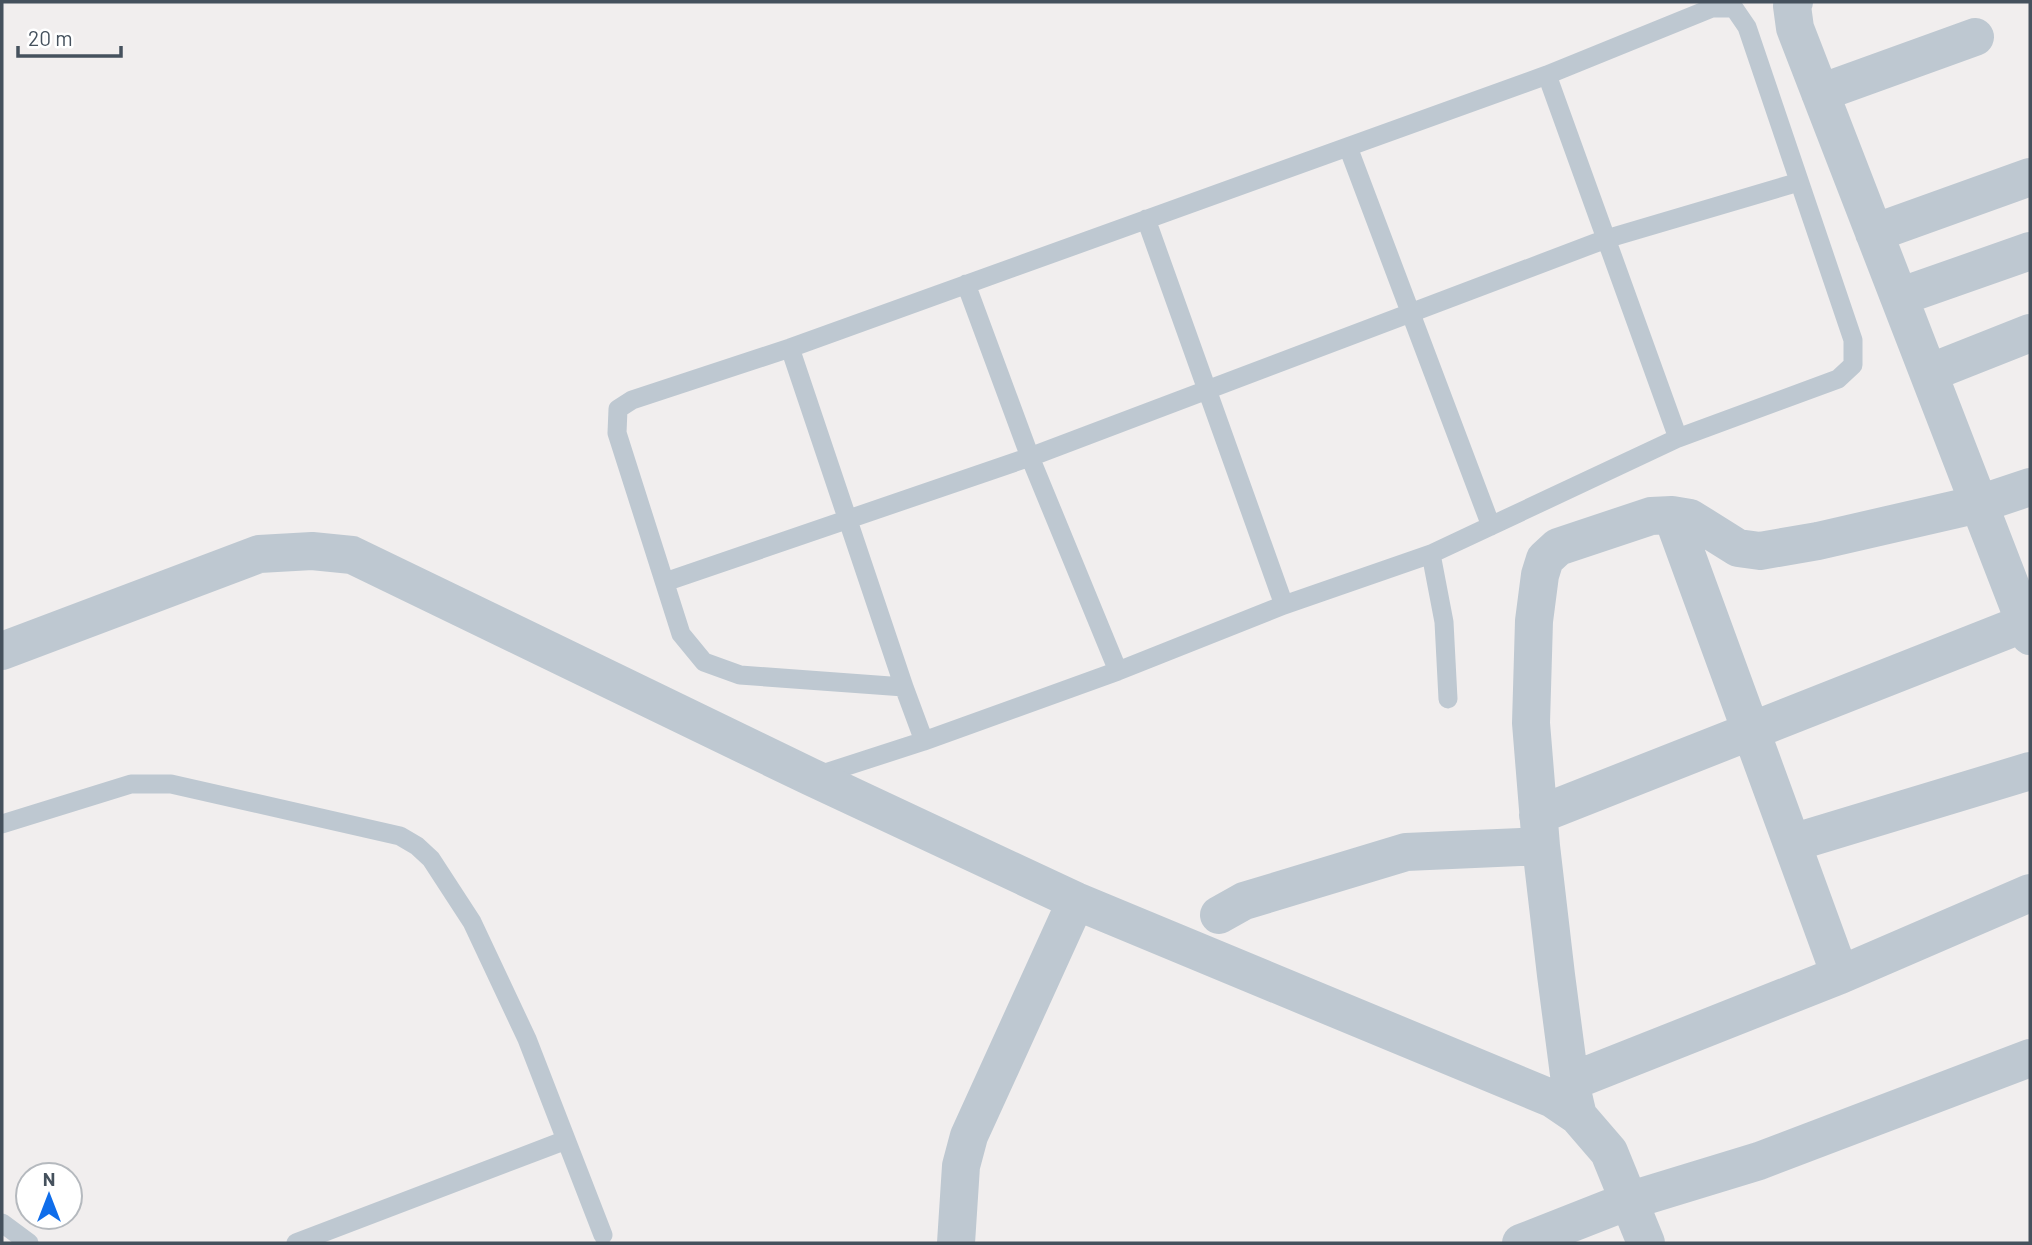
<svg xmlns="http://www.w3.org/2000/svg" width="2032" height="1245" viewBox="0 0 2032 1245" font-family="Barlow,sans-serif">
<rect width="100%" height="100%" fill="#f1eeee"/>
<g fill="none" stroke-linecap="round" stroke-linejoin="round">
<path stroke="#bec8d1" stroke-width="19" d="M 1547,75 L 1678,438
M 1348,147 L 1491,526
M 1146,219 L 1284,605
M 966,284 L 1030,457 L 1118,671
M 790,348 L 904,687
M 1431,554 L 1444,622 L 1448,699
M 665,582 L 1030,457 L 1606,239 L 1799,182
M 816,776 L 924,741 L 1118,671 L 1284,605 L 1431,554 L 1678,438 L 1838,379 L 1853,365 L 1853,340 L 1747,27 L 1734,8 L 1712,8 L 1547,75 L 790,348 L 632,400 L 618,409 L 617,433 L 681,634 L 704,662 L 740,675 L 904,687 L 924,741
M 2,824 L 131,784 L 171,784 L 400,836 L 417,846 L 431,859 L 472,922 L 527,1039 L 603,1235
M 2,1223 L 29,1243
M 296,1243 L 566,1140"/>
<path stroke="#bec8d1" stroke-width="38" d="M 1794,2 L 1792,6 L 1795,28 L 2030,636
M 1820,93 L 1975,37
M 1874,233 L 2030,177
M 1899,297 L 2030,251
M 1929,373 L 2030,333
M 1672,515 L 1840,975
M 2,651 L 259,554 L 312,551 L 352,555 L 811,777 L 1076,901 L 1553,1099 L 1578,1116 L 1609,1152 L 1646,1243
M 1538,815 L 2025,623
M 1792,843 L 2030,771
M 1219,915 L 1244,901 L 1406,852 L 1541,846
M 1570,1082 L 1840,975 L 2030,893
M 1578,1116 L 1570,1082 L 1556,975 L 1541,846 L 1531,723 L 1534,621 L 1540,575 L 1545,559 L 1558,547 L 1651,516 L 1672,515 L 1690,518 L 1738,548 L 1760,551 L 1818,541 L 1979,504 L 2030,487
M 956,1243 L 961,1166 L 969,1136 L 1076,901
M 1521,1243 L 1628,1201 L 1759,1161 L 2030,1058"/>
</g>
<rect width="2032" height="1245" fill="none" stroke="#45515d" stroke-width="7"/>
<g transform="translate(49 1196)"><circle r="33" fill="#ffffff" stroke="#b5b9be" stroke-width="2"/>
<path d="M0-5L12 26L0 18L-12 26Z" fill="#0f6dea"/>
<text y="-10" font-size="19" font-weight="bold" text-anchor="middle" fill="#45515d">N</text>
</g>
<path d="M18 46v10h103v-10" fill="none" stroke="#45515d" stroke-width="3.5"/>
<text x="28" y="46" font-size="21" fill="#45515d" stroke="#ffffff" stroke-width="5" paint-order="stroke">20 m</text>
</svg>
